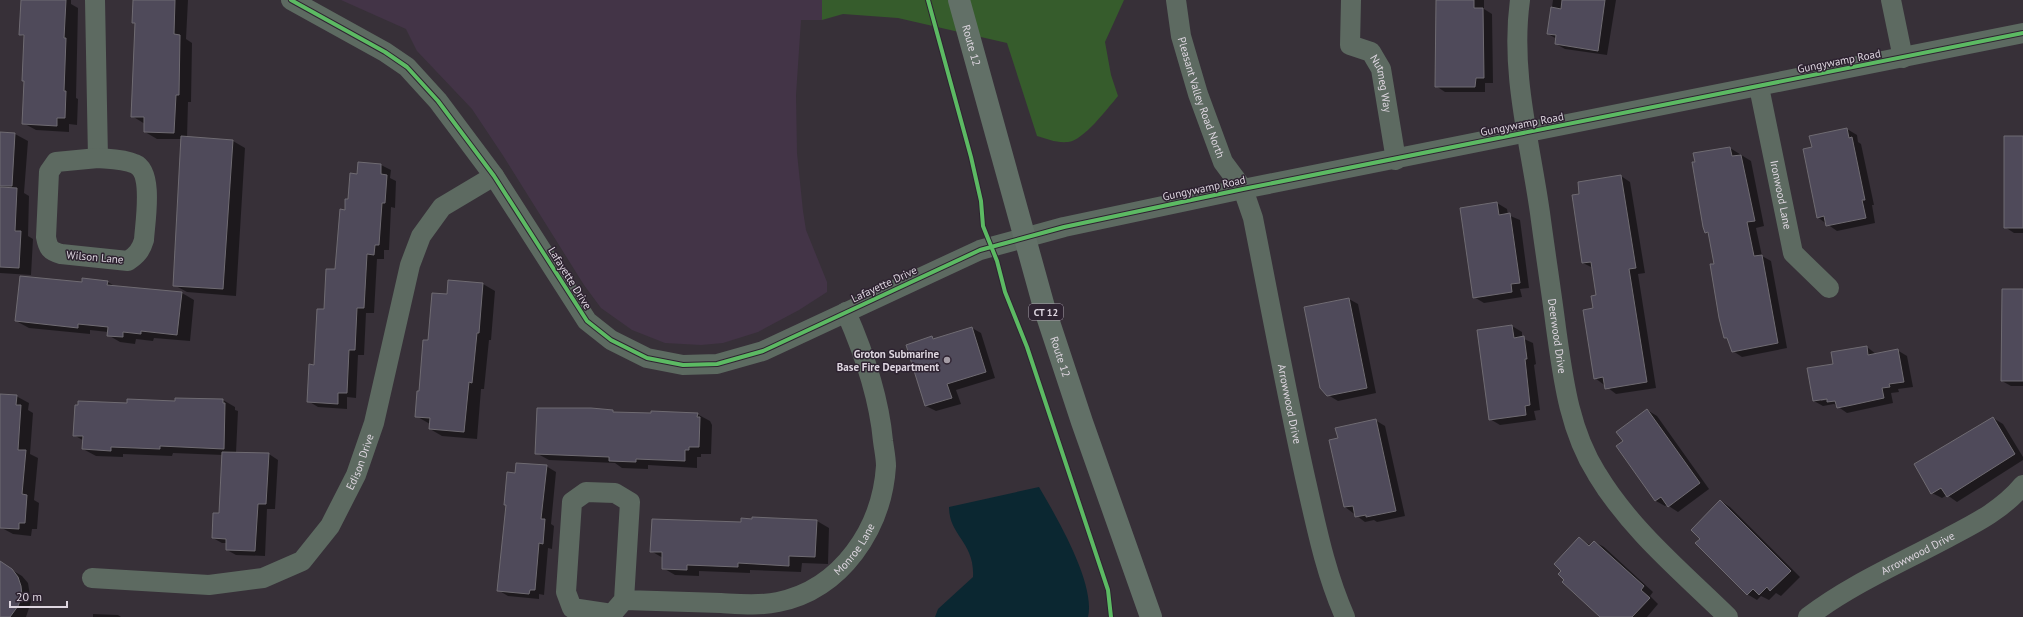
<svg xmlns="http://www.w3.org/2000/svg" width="2023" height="617" viewBox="0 0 2023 617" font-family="'PT Sans',sans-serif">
<rect width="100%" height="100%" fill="#373038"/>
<path fill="#433447" d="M 341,0 L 822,0 L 822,20 L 801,20 L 796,95 L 797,153 L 803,211 L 806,230 L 827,282 L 827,292 L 799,310 L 758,332 L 723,343 L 701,345 L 665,343 L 632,330 L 601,308 L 584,285 L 502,154 L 472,109 L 417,51 L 406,29 Z"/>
<path fill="#365c2c" d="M 822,0 L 1124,0 L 1105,42 L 1111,75 L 1118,96 C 1108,108 1083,141 1068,142 C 1056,143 1047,139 1037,136 L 1007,43 L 898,18 L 843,14 L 822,20 Z"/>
<path fill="#0b2731" d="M 1039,487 C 1056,516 1096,584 1088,617 L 935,617 L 938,609 L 973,577 C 975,542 949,536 949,507 Z"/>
<path fill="#0007" fill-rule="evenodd" d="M 22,0 L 71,0 L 71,4 L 78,8 L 76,98 L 78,99 L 77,125 L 69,124 L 69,132 L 36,130 L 23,123 L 25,37 L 21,35 Z
M 134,0 L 188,0 L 186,39 L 192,43 L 191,102 L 188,102 L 187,138 L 233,141 L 245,148 L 236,296 L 187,292 L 174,285 L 182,139 L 157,139 L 145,132 L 145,124 L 132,116 L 136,24 L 133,22 Z
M 1437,0 L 1484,0 L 1484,9 L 1492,14 L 1493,83 L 1485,83 L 1485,92 L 1445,92 L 1436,86 Z
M 1553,0 L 1616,0 L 1607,55 L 1565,49 L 1556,44 L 1557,39 L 1548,34 Z
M 1847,129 L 1857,135 L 1858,142 L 1861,144 L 1874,205 L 1872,205 L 1875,223 L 1837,231 L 1817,217 L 1813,148 Z
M 0,134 L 15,134 L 28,141 L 24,193 L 29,196 L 28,236 L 33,239 L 31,275 L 0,273 Z
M 2023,137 L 2023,233 L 2014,233 L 2005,227 Z
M 1730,148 L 1751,161 L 1764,226 L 1756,228 L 1762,256 L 1771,261 L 1787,348 L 1742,357 L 1733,351 L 1729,340 L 1725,338 L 1715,264 L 1709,234 L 1706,232 Z
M 359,163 L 381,165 L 391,170 L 390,178 L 396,181 L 395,208 L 391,207 L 389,250 L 384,250 L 384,259 L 377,259 L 374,313 L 366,313 L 364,355 L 358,355 L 356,398 L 347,397 L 347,409 L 318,407 L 308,401 L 325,311 L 336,270 L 346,211 L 358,175 Z
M 1621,176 L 1630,182 L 1645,273 L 1638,274 L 1656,388 L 1616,394 L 1595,378 L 1594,309 L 1597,296 L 1593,268 L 1583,263 L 1581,194 Z
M 1497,203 L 1507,209 L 1508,215 L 1520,220 L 1529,288 L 1520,289 L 1522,297 L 1484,303 L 1474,297 L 1461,208 Z
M 108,282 L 116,287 L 182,293 L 194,300 L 190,341 L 154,338 L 153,341 L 136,339 L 135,344 L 120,342 L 108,335 L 108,332 L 90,330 L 90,334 L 29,328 L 16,321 L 83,284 Z
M 483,284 L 495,291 L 491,340 L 489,340 L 484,389 L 481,389 L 477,439 L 442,436 L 430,429 L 430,424 L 416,416 L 429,341 L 448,295 Z
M 2023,290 L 2023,386 L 2011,386 L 2002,381 Z
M 1349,299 L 1358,304 L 1376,393 L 1338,401 L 1328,395 Z
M 1512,326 L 1522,332 L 1522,338 L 1533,343 L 1536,364 L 1534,365 L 1540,410 L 1534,411 L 1536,420 L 1500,425 L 1490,419 Z
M 972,328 L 981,333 L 995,378 L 956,390 L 961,404 L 936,411 L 926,406 L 907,345 L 932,337 L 935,339 Z
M 1867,347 L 1876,354 L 1897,350 L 1907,356 L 1913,387 L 1898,389 L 1899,392 L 1891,393 L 1893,403 L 1847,413 L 1834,404 L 1823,406 L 1814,401 L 1834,364 ZM 1821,399 L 1832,399 L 1821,401 Z
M 0,395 L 16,396 L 29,403 L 28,410 L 33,413 L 30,454 L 38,458 L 34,500 L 39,503 L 37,529 L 32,529 L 31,536 L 13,534 L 0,527 Z
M 223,400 L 235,407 L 235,410 L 238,411 L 236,453 L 269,454 L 278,460 L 275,509 L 267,509 L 265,556 L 236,555 L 227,550 L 227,543 L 222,543 L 213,538 L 220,514 L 223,455 L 173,453 L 172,456 L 123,454 L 123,457 L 96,456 L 83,449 L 84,441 L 74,435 L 128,404 Z
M 1647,410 L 1657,416 L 1709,489 L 1678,512 L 1667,505 L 1665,506 L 1656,501 L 1617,446 L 1624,441 Z
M 612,411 L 616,413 L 697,414 L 710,421 L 712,425 L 711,454 L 701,454 L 701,457 L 697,457 L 697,468 L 648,465 L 648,469 L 622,468 L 615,463 L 549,460 L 536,453 Z
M 1993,418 L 2003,424 L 2023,457 L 2023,460 L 1957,502 L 1947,495 L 1942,498 L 1932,493 Z
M 1375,420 L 1385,426 L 1405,516 L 1377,522 L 1374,520 L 1365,522 L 1345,507 Z
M 546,466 L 556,472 L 551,524 L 554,526 L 552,549 L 548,548 L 544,595 L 539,594 L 539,599 L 508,596 L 498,590 L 516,474 Z
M 1721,501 L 1730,507 L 1800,577 L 1781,596 L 1776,593 L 1769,600 L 1761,596 L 1757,600 L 1747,594 L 1701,539 Z
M 817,521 L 829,528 L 828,564 L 802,563 L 801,572 L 750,570 L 750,573 L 699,571 L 699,576 L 675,575 L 663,568 L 663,558 L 651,551 L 742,523 Z
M 1579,538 L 1591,546 L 1595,542 L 1604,547 L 1653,592 L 1650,596 L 1658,604 L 1647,617 L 1601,617 Z
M 0,563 L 22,576 L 28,583 L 31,602 L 26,617 L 0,617 Z
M 93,614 L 118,615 L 121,617 L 93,617 Z"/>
<path fill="#4f4a5a" stroke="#6f6b72" d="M 21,0 L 66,0 L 64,38 L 66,38 L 64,91 L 66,91 L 65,118 L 57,118 L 57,126 L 22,124 L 24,81 L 22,81 L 24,35 L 19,35 Z
M 133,0 L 175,0 L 174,34 L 180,35 L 179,95 L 176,95 L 174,133 L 144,132 L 144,117 L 131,117 L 135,23 L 132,23 Z
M 1436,0 L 1474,0 L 1474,8 L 1483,8 L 1484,78 L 1476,78 L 1475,87 L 1435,87 Z
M 1562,0 L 1605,0 L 1598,51 L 1555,44 L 1556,35 L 1547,34 L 1551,7 L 1561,9 Z
M 1847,128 L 1849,138 L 1852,137 L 1865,200 L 1862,200 L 1866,218 L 1826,226 L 1824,216 L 1817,218 L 1803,149 L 1812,147 L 1809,136 Z
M 0,132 L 15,133 L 12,186 L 0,186 Z
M 181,136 L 233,140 L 223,289 L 173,286 Z
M 2004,136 L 2023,136 L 2023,228 L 2004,228 Z
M 1730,147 L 1732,156 L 1741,155 L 1755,221 L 1747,222 L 1754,256 L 1762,255 L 1778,343 L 1732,352 L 1727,338 L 1724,338 L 1719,318 L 1710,264 L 1714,264 L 1708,232 L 1705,233 L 1703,227 L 1692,162 L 1695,162 L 1693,153 Z
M 358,162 L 381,164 L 381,174 L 387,175 L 385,203 L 382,203 L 379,245 L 375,245 L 374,255 L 367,254 L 364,308 L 357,308 L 355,350 L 349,350 L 347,393 L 338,393 L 338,404 L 307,402 L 309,364 L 314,365 L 317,309 L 324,309 L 326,269 L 335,269 L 340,209 L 345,210 L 345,199 L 348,199 L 350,173 L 357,174 Z
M 1621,175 L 1636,268 L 1629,269 L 1647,382 L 1605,389 L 1603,377 L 1594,379 L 1583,310 L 1593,308 L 1591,296 L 1596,295 L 1591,262 L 1582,263 L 1572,195 L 1579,194 L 1578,182 Z
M 0,187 L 17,188 L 15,231 L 21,231 L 19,268 L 0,267 Z
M 1497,202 L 1499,215 L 1510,213 L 1520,283 L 1511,284 L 1512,292 L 1473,298 L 1460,208 Z
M 20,276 L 82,282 L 82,278 L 108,281 L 107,285 L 182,292 L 177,335 L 141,331 L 141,334 L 123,332 L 123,337 L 107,336 L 108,327 L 78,324 L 78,328 L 15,321 Z
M 448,280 L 483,283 L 479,333 L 477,333 L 472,383 L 469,382 L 464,432 L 429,429 L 430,418 L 415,417 L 417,391 L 419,391 L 423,340 L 428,340 L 432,293 L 447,294 Z
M 2002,289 L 2023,289 L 2023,381 L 2001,381 Z
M 1349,298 L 1367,388 L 1327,396 L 1320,388 L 1304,307 Z
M 1512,325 L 1514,338 L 1524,336 L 1527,359 L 1525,359 L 1530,405 L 1525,406 L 1526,415 L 1489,420 L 1477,330 Z
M 972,327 L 986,372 L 947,384 L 952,398 L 925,406 L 906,345 L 932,336 L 933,339 Z
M 1867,346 L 1868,355 L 1898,349 L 1904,382 L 1889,384 L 1890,387 L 1882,388 L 1884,398 L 1852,405 L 1837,408 L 1835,401 L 1827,402 L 1827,399 L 1813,401 L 1807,368 L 1833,364 L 1831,352 Z
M 0,394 L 17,395 L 16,405 L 21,405 L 18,450 L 26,450 L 22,494 L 27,495 L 25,523 L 19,523 L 19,529 L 0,528 Z
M 175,398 L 223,399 L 223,403 L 225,403 L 224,449 L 160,446 L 160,449 L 111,447 L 111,451 L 82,449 L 83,436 L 73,436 L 75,405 L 78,405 L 78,401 L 127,403 L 127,399 L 175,401 Z
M 537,408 L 591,408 L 613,410 L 613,412 L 651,413 L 651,411 L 698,413 L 697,417 L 700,417 L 699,447 L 689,447 L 689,450 L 685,450 L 685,461 L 636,459 L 636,462 L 609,461 L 609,457 L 535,454 Z
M 1647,409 L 1700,483 L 1668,507 L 1661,497 L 1655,501 L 1616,446 L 1623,441 L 1616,432 Z
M 1993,417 L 2015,454 L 1947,497 L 1941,488 L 1931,494 L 1914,464 Z
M 1376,419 L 1396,511 L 1366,517 L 1366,515 L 1355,517 L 1353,506 L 1344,507 L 1329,440 L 1338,438 L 1335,428 Z
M 222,452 L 269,453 L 266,504 L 258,504 L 255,551 L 226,550 L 226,539 L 212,538 L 213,513 L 219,513 Z
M 516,463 L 547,465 L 541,519 L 545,519 L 543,544 L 539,543 L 535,590 L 530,590 L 529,594 L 497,591 L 506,505 L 504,505 L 507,472 L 515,473 Z
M 1720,500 L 1791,571 L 1770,591 L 1767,587 L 1759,595 L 1753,589 L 1747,595 L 1695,543 L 1700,539 L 1691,530 Z
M 752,517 L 817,520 L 815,557 L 789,556 L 789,566 L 738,563 L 738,567 L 687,565 L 687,570 L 662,569 L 662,552 L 650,552 L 652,519 L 741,522 L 741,518 L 752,519 Z
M 1579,537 L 1589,546 L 1594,541 L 1644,586 L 1641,590 L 1650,598 L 1632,617 L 1600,617 L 1562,582 L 1564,580 L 1558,574 L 1561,571 L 1554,564 Z
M 0,561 L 12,569 L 18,577 L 21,586 L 22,596 L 18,606 L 10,617 L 0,617 Z"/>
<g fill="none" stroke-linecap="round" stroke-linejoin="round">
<g stroke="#5d6a61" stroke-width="20">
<path d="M 95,0 L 98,158"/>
<path d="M 291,0 L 385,52 L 407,67 L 438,101 L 494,176 L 587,321 L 611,340 L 647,358 L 683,365 L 717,364 L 763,351 L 980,250 L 1064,227 L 1243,189 L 2023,33"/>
<path id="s1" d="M 1176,0 L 1181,36 L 1198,94 L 1223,162 L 1243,189 L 1253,218 C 1270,304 1286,391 1305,477 C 1316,525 1325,572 1345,617"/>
<path id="s2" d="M 1351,0 L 1350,45 L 1371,52 L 1381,69 L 1396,160"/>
<path id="s3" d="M 1520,0 C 1510,72 1530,142 1540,213 C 1545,251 1551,289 1556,328 C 1563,378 1569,430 1597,474 C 1630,529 1682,572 1728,617"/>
<path d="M 1891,0 L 1903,58"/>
<path id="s4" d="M 1759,87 L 1793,253 L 1829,288"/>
<path d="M 98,158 C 110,159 124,159 135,164 C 154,172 145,222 144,240 C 141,250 137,255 128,261 L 61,254 C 50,251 48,248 46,237 L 49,172 L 56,162 Z"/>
<path id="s5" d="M 92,578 L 209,585 L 263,578 L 302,561 L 330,526 L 356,475 L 374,423 L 410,265 L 421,236 L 442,207 L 494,176"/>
<path id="s6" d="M 624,600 L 630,502 L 615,493 L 586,492 L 572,502 L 566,592 L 572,608 L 612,614 L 624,600 C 656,601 689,602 721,603 C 739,604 760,606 778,602 C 842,589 882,528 886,466 C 886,458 884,449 883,441 C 879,397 864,353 846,312"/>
<path id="s7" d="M 1808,617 C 1851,584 1903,562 1951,536 C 1978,522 2003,509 2023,485"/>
</g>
<path stroke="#627067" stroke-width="22" id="s8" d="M 959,0 L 1044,307 L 1082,422 L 1151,617"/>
<defs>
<path id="cycleway" d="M 291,0 L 385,52 L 407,67 L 438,101 L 494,176 L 587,321 L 611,340 L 647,358 L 683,365 L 717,364 L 763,351 L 980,250 L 1064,227 L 1243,189 L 2023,33
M 928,0 L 971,157 L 981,201 L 983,226 L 997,261 L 1005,292 L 1027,347 L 1108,590 L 1111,617"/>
</defs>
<use href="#cycleway" stroke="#2e2331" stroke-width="6"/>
<use href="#cycleway" stroke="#5cba63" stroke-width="4"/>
</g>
<circle fill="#a49ca5" stroke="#2e2331" stroke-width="1.5" cx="947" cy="360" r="4"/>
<g text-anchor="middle" stroke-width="3" stroke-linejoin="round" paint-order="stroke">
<rect fill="#2e2331" stroke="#a9a0ac" stroke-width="1" x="1029" y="304" width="34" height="16" rx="3"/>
<g font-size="10" font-weight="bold" fill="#ded6e0">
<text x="1046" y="316">CT 12</text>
</g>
<g font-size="11" fill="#ded6e0" stroke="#2e2331">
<text dy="4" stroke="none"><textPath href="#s8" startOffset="47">Route 12</textPath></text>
<text transform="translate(1839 61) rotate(-11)" y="4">Gungywamp Road</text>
<text dy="4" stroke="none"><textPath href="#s2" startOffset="101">Nutmeg Way</textPath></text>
<text dy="4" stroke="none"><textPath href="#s1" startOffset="101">Pleasant Valley Road North</textPath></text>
<text transform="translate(1522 124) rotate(-11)" y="4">Gungywamp Road</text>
<text transform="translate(1204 188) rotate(-12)" y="4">Gungywamp Road</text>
<text dy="4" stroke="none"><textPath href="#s4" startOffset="110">Ironwood Lane</textPath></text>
<text transform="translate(95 257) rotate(5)" y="4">Wilson Lane</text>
<text transform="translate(570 278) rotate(58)" y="4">Lafayette Drive</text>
<text transform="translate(884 284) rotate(-25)" y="4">Lafayette Drive</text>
<text dy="4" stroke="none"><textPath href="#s3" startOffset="339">Deerwood Drive</textPath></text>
<text dy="4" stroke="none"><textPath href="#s8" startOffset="371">Route 12</textPath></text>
<text dy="4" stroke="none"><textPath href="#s1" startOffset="423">Arrowwood Drive</textPath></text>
<text dy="4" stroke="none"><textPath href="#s5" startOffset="330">Edison Drive</textPath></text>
<text dy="4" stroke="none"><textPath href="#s6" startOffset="578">Monroe Lane</textPath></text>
<text dy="4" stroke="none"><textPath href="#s7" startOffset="127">Arrowwood Drive</textPath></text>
</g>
<g font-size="11" font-weight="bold" fill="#ded6e0" stroke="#2e2331" text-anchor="end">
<text x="939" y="358">Groton Submarine<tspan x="939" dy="13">Base Fire Department</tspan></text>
</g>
</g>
<path d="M10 601v6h57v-6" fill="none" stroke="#ded6e0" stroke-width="2"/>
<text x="16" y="601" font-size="12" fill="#ded6e0" stroke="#2e2331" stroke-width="3" paint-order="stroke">20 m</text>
</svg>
